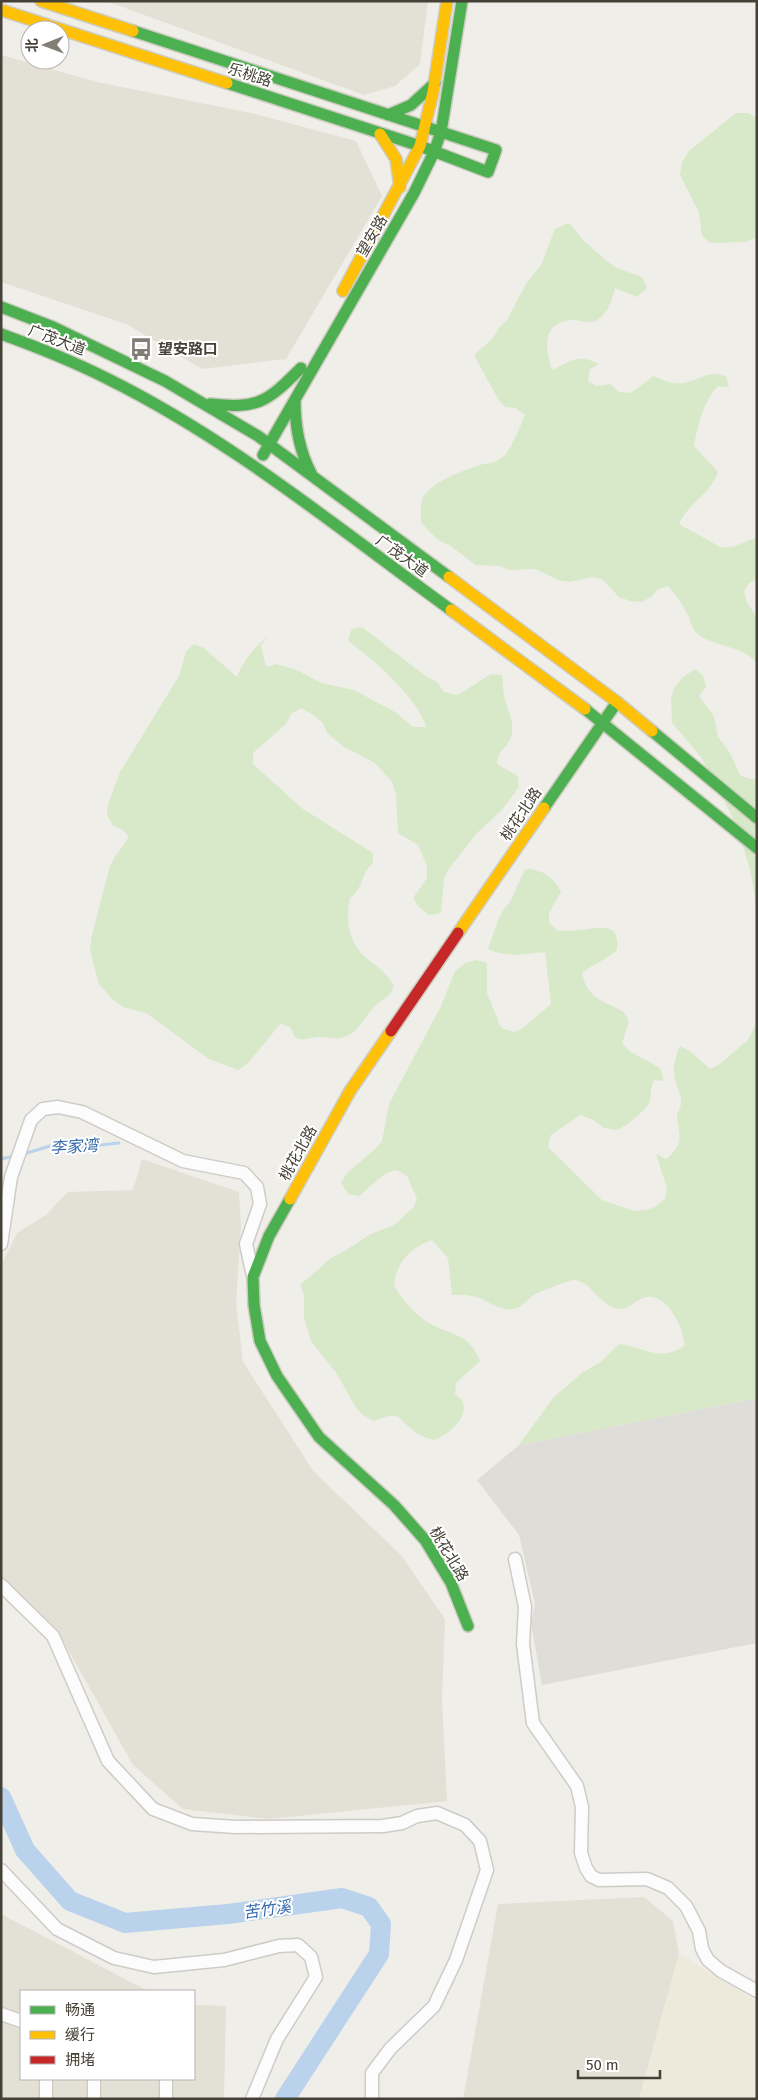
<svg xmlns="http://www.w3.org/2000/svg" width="758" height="2100" viewBox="0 0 758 2100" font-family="'Fira Sans','Noto Sans SC',sans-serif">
<rect width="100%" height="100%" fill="#efeee9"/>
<path fill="#e3e1d6" d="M 106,1 L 428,1 L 420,64 L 395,86 L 364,95 Z
M 1,55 L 97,82 L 251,113 L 356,141 L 382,196 L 286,359 L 202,369 L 126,324 L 1,282 Z
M 142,1159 L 239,1192 L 241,1226 L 236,1303 L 243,1362 L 314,1472 L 401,1555 L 445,1619 L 442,1701 L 447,1801 L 269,1819 L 183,1809 L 133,1765 L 57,1630 L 1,1581 L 1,1265 L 17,1233 L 46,1215 L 68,1192 L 133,1190 Z
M 644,1897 L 673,1921 L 679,1954 L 639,2099 L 463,2099 L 498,1904 Z
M 1,1914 L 148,1991 L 21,1991 L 21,2079 L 194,2079 L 194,2005 L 226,2006 L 224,2099 L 1,2099 Z"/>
<path fill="#dfddd7" d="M 757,1398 L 757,1643 L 542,1685 L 531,1623 L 535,1604 L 519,1535 L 477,1480 L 519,1445 Z"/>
<path fill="#edeadb" d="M 679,1954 L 757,2002 L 757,2099 L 639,2099 Z"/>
<path fill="#d8e9ca" d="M 736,113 L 748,113 L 757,118 L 757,237 L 745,242 L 710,243 L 702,236 L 699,213 L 680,175 L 682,162 L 689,151 Z
M 569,223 L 584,241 L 608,262 L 617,268 L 642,277 L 647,288 L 637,297 L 615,288 C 612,300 608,314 596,321 C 589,324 580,320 573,320 C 541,321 545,349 552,370 C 571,361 577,353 599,364 L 590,369 L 588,381 L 597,386 L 610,384 L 619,392 L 631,393 L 653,376 C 663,380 673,385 684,383 C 702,380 706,370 726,376 L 729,387 L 718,386 C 703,401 698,426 694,446 L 718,472 C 711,494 688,503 679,524 L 722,548 L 735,546 L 757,537 L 757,579 L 749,583 L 744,591 L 747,602 L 757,618 L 757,663 C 740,644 715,648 698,634 C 692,629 692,625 689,618 C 686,609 675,593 668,586 L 658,589 L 651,597 L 641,602 L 630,601 L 619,597 L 602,579 L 592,577 L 570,582 L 558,580 L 535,569 L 509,570 L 499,566 L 476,565 L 449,545 L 438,540 L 421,523 C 421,516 420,508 422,500 C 428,483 464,470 480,465 C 490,462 496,464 504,456 C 510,451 521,425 525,415 L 516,408 L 505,407 L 498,399 L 474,355 L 493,338 L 499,328 L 507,320 L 526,284 L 541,265 L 555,229 Z
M 362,627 L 427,677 L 437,682 L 444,692 L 458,695 L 491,674 L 502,675 C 503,682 503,688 504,695 C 506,710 516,721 511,737 C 508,748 498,749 497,764 L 518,776 L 519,787 L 501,811 L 477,833 L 448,870 L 444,879 L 441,913 L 429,915 L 419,907 L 413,898 L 427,878 L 427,866 L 418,845 L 398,833 L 396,794 L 392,782 L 375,763 L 344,747 L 327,733 L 323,723 L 312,714 L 301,708 L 291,714 L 286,724 L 253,753 L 253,764 L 303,809 L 373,853 L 373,863 C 360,874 364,888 350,898 C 345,923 349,945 370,961 C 381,969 387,974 394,986 C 389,1000 382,998 373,1008 C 363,1019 357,1036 340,1038 C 333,1040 324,1036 317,1037 C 306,1038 308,1041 295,1038 L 291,1028 L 281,1023 L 248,1063 L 238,1070 L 209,1059 L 146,1013 L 123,1007 L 113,1000 L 99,984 L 90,951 L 91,939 L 109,869 L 114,858 L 129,837 L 122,829 L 113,826 L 107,815 L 108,804 L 120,772 L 179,676 L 186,652 L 194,644 L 204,648 L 237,677 C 243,661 254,647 268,637 L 261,645 L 266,667 L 277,664 L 299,671 L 321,683 L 354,690 L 395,712 L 413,727 L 426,727 C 419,699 372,658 348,641 L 351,629 Z
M 695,669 L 703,675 L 706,687 L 699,696 L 714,716 L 718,737 L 730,753 L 740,775 L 751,779 L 757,779 L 757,909 L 750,869 L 735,822 L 701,757 L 672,723 L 671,699 L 674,688 L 683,677 Z
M 525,869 C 542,869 554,877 561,892 L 549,913 L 549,923 L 558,931 C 566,930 574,931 582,930 C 601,928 620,921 617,950 C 606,960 593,964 582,973 C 587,999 604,1001 624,1012 L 629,1022 L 622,1043 L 631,1052 L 660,1068 L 664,1081 L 654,1080 L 651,1089 L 650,1102 L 644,1110 L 628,1124 L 617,1130 L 604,1128 L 593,1120 L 580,1115 L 551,1135 L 548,1147 L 602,1200 L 634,1211 L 646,1210 L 655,1207 L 665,1199 L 667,1188 L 656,1154 L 666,1159 C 684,1144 680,1138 677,1118 C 677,1112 681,1108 681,1103 C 682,1094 677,1088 675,1080 C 672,1068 675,1057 680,1046 L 690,1051 L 710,1069 L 720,1064 L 748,1040 L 757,1021 L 757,1398 L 519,1445 L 553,1398 L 582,1373 L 602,1361 L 619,1344 C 646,1347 658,1363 684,1346 C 685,1329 667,1293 646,1297 C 634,1300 629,1312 615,1308 C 599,1303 591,1282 574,1280 C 571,1280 535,1293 532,1296 C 526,1300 523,1307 514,1309 C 498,1312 486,1298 471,1296 C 465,1294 458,1295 452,1295 L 448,1258 L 432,1240 C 410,1248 396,1262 394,1286 C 402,1298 413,1313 426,1321 C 447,1335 470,1332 480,1361 L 456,1383 L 455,1394 C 457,1396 462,1400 463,1403 C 468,1419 446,1437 433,1440 C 427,1438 421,1436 415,1432 C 397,1418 401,1410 374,1421 L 363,1415 L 355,1406 L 337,1374 L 311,1341 L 304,1318 L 304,1295 L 300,1285 L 331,1258 L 343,1252 L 371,1234 L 394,1225 L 413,1208 L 417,1199 L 407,1176 L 396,1170 L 386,1173 L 359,1196 L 348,1194 L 341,1183 L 347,1173 L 374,1150 L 382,1141 L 389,1104 L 441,1006 L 455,971 L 465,963 L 476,960 L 487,963 L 487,993 L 501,1028 L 514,1032 L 523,1028 L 551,1004 L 545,952 C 526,954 506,958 488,949 L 498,920 L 503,910 L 510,902 Z"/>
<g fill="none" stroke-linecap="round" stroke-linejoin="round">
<path stroke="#bad2ec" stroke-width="3" d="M 24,1154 L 53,1145 L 75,1148 L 119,1143
M 1,1159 L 15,1156"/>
<path stroke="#bad2ec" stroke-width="20" d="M 1,1797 L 25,1850 L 70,1901 L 125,1923 L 228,1914 L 342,1898 L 369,1907 L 381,1924 L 379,1954 L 285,2099"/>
<defs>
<path id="street" d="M 1,1244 L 11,1177 L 31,1120 L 43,1109 L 58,1107 L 82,1112 L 183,1161 L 244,1173 L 257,1187 L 260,1204 L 246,1244 L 253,1276
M 515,1559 L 525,1607 L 523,1644 L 533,1723 L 577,1786 L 582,1807 L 581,1853 L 586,1868 L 591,1876 L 599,1880 L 647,1879 L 668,1888 L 686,1906 L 699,1931 L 702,1949 L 708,1960 L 721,1971 L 757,1991
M 1,1585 L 53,1636 L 108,1761 L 153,1809 L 192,1824 L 236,1827 L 383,1826 L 402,1823 L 417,1816 L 437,1813 L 465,1825 L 480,1841 L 487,1870 L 456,1960 L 434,2006 L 390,2049 L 372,2073 L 372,2099
M 1,1870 L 57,1929 L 114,1958 L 154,1967 L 224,1960 L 279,1946 L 298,1945 L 311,1957 L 316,1977 L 277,2039 L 252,2099
M 1,2014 L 21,2021
M 46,2079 L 46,2099
M 94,2079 L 94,2099
M 166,2079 L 166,2099"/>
<path id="fast" d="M 133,31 L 496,150 L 488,172 L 420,146 L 227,83
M 388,115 L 411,105 L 435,83
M 1,307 L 53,327 L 165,381 L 258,436 L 449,577
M 1,334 C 37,347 72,361 106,378 C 230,439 339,529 451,610
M 295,401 C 295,427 299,450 311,473
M 210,404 C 259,409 267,402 301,368
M 263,455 L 414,193 L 434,152 L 441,132 L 462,1
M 585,709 L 757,848
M 652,731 L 757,818
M 544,808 L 617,702
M 290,1199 L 269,1236 L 253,1277 L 254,1305 L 260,1341 L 277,1376 L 319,1437 L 394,1505 L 425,1540 L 451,1583 L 468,1626"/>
<path id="slow" d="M 41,1 L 133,31
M 1,10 L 227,83
M 380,134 L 396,159 L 400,187
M 343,291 L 420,146 L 433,92 L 447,1
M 449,577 L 617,702 L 652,731
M 451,610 L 585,709
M 458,933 L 544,808
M 290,1199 L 350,1091 L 391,1031"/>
<path id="jam" d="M 391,1031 L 458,933"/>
</defs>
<use href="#street" stroke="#cdccc7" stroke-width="15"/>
<use href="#fast" stroke="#ceccc0" stroke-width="14"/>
<use href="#slow" stroke="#ceccc0" stroke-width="14"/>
<use href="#jam" stroke="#ceccc0" stroke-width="14"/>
<use href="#street" stroke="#fdfcfc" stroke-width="12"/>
<use href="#fast" stroke="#4caf50" stroke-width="11"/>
<use href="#slow" stroke="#ffc107" stroke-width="11"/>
<use href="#jam" stroke="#c62828" stroke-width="11"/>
</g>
<defs>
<symbol id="bus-bare" viewBox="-9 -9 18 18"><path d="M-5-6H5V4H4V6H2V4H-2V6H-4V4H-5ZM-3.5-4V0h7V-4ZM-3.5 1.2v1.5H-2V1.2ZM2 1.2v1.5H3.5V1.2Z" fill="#807e75" stroke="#fff" stroke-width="2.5" paint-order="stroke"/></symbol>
</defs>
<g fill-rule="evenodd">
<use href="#bus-bare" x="125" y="333" width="32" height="32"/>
</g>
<g text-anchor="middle" stroke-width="4" stroke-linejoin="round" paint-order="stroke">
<g font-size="15" fill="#454136" stroke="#fff">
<text transform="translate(250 75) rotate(18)" y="5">乐桃路</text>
<text transform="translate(372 236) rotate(-60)" y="5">望安路</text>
<text transform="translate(57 340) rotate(21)" y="5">广茂大道</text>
<text transform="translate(402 556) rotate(36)" y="5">广茂大道</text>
<text transform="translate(521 814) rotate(-56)" y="5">桃花北路</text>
<text transform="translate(298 1153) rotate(-61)" y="5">桃花北路</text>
<text transform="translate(449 1554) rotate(59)" y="5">桃花北路</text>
</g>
<g font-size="15" font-weight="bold" fill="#454136" stroke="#fff" text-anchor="start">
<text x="158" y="354">望安路口</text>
</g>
<g font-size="16" font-style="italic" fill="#346aac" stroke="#fff">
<text transform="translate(74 1146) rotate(-3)" y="6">李家湾</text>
<text transform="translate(267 1909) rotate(-8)" y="6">苦竹溪</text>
</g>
</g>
<rect width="758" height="2100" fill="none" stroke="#454136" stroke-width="5"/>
<rect x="20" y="1990" width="175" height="90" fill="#ffffff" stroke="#b5b3af"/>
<rect x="30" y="2006" width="25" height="8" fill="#4caf50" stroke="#b5b3af"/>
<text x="65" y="2015" font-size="15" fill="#454136">畅通</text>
<rect x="30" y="2031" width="25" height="8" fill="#ffc107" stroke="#b5b3af"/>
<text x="65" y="2040" font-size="15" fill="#454136">缓行</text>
<rect x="30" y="2056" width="25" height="8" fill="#c62828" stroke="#b5b3af"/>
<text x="65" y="2065" font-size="15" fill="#454136">拥堵</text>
<g transform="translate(45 45) rotate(269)"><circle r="24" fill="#ffffff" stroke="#b5b3af"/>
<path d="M0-4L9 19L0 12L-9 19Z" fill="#807e75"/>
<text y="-8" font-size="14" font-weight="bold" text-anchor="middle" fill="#454136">北</text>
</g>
<path d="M578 2070v8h82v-8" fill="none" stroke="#454136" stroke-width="2.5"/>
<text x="586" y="2070" font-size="15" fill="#454136" stroke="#ffffff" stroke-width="4" paint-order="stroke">50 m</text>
</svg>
